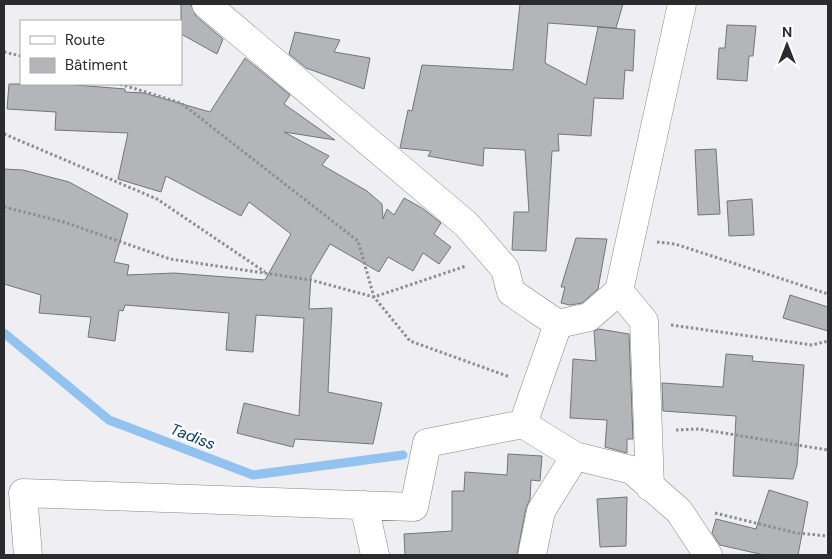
<svg xmlns="http://www.w3.org/2000/svg" width="832" height="559" viewBox="0 0 832 559" font-family="'DM Sans',sans-serif">
<rect width="100%" height="100%" fill="#efeef2"/>
<g fill="none" stroke-linecap="round" stroke-linejoin="round">
<path stroke="#92c2ef" stroke-width="9" d="M 4,333 L 109,420 L 253,475 L 403,455"/>
</g>
<path fill="#b4b5b9" stroke="#747578" d="M 181,4 L 191,4 L 196,16 L 223,39 L 217,54 L 181,34 Z
M 520,4 L 623,4 L 616,28 L 548,23 L 545,63 L 586,85 L 598,27 L 635,30 L 633,71 L 625,70 L 623,99 L 594,98 L 591,136 L 558,134 L 559,151 L 552,151 L 546,251 L 512,250 L 514,212 L 529,212 L 525,150 L 484,148 L 483,166 L 428,156 L 431,151 L 400,148 L 408,110 L 412,111 L 422,65 L 513,70 Z
M 727,25 L 756,26 L 753,56 L 749,56 L 747,81 L 717,79 L 719,48 L 725,48 Z
M 295,32 L 340,40 L 334,52 L 370,58 L 364,89 L 306,68 L 289,54 Z
M 245,58 L 290,95 L 284,104 L 335,140 L 284,132 L 329,156 L 322,165 L 367,191 L 382,204 L 383,219 L 387,209 L 394,215 L 404,198 L 422,208 L 441,223 L 434,234 L 451,247 L 439,264 L 423,253 L 413,271 L 388,257 L 379,272 L 330,244 L 311,276 L 309,309 L 332,308 L 328,392 L 382,403 L 373,444 L 295,439 L 293,447 L 237,433 L 244,403 L 299,416 L 304,318 L 256,315 L 253,352 L 226,350 L 229,313 L 125,305 L 123,311 L 119,310 L 115,341 L 88,337 L 91,317 L 39,313 L 41,295 L 4,284 L 4,169 L 23,170 L 69,182 L 128,214 L 114,262 L 129,265 L 127,275 L 174,273 L 265,280 L 291,234 L 249,202 L 241,216 L 166,176 L 161,192 L 118,179 L 128,133 L 55,130 L 56,112 L 7,109 L 9,84 L 64,84 L 125,89 L 125,92 L 144,93 L 210,112 Z
M 716,149 L 720,214 L 698,215 L 695,150 Z
M 752,199 L 754,235 L 729,236 L 727,201 Z
M 576,238 L 607,239 L 598,289 L 582,303 L 570,305 L 561,303 L 565,287 L 561,287 Z
M 790,295 L 828,307 L 828,331 L 783,318 Z
M 599,329 L 629,334 L 633,439 L 627,439 L 627,453 L 605,447 L 607,420 L 570,418 L 573,359 L 596,361 L 594,331 Z
M 726,354 L 753,356 L 752,361 L 804,365 L 797,465 L 793,479 L 733,476 L 736,416 L 663,411 L 662,383 L 723,387 Z
M 508,454 L 542,456 L 540,481 L 531,480 L 530,499 L 526,508 L 517,555 L 405,555 L 404,534 L 452,531 L 452,491 L 464,491 L 465,472 L 507,475 Z
M 769,490 L 808,502 L 798,555 L 764,555 L 720,545 L 712,533 L 716,519 L 756,529 Z
M 627,497 L 626,546 L 600,547 L 597,499 Z"/>
<g fill="none" stroke-linecap="round" stroke-linejoin="round">
<defs>
<path id="minor" d="M 206,4 L 467,225 L 505,269 L 511,292 L 558,324 L 589,317 L 619,291 L 682,4
M 619,291 L 644,321 L 650,487
M 523,424 L 558,324
M 364,505 L 375,555
M 28,555 L 23,493 L 414,507 L 427,443 L 523,424 L 575,456 L 632,470 L 679,511 L 708,555
M 532,555 L 541,511 L 575,456"/>
</defs>
<use href="#minor" stroke="#878689" stroke-width="29"/>
<path stroke="#8e8e91" stroke-width="3" stroke-dasharray="2.5 2.5" stroke-linecap="butt" d="M 4,52 L 21,56
M 120,84 L 181,103 L 358,241 L 374,297 L 410,341 L 510,377
M 4,134 L 157,199 L 265,272
M 4,207 L 64,222 L 170,259 L 311,280 L 374,297 L 466,266
M 657,242 L 675,244 L 828,294
M 671,325 L 812,345 L 828,341
M 676,430 L 699,429 L 828,450
M 715,513 L 796,533 L 828,536"/>
<use href="#minor" stroke="#fff" stroke-width="28"/>
</g>
<g text-anchor="middle" stroke-width="4.5" stroke-linejoin="round" paint-order="stroke">
<g font-size="16" font-style="italic" fill="#074169" stroke="#fff">
<text transform="translate(193 436) rotate(21)" y="6">Tadiss</text>
</g>
</g>
<rect width="832" height="559" fill="none" stroke="#2b2b2d" stroke-width="10"/>
<rect x="20" y="20" width="162" height="65" fill="#ffffff" stroke="#aaaaab"/>
<rect x="30" y="36" width="25" height="8" fill="#ffffff" stroke="#aaaaab"/>
<text x="65" y="45" font-size="15" fill="#2b2b2d">Route</text>
<rect x="30" y="58" width="25" height="15" fill="#b4b5b9" stroke="#aaaaab"/>
<text x="65" y="70" font-size="15" fill="#2b2b2d">Bâtiment</text>
<g transform="translate(787 45)" stroke="#ffffff" stroke-width="4" paint-order="stroke">
<path d="M0-4L9 19L0 12L-9 19Z" fill="#2b2b2d"/>
<text y="-8" font-size="14" font-weight="bold" text-anchor="middle" fill="#2b2b2d">N</text>
</g>
</svg>
